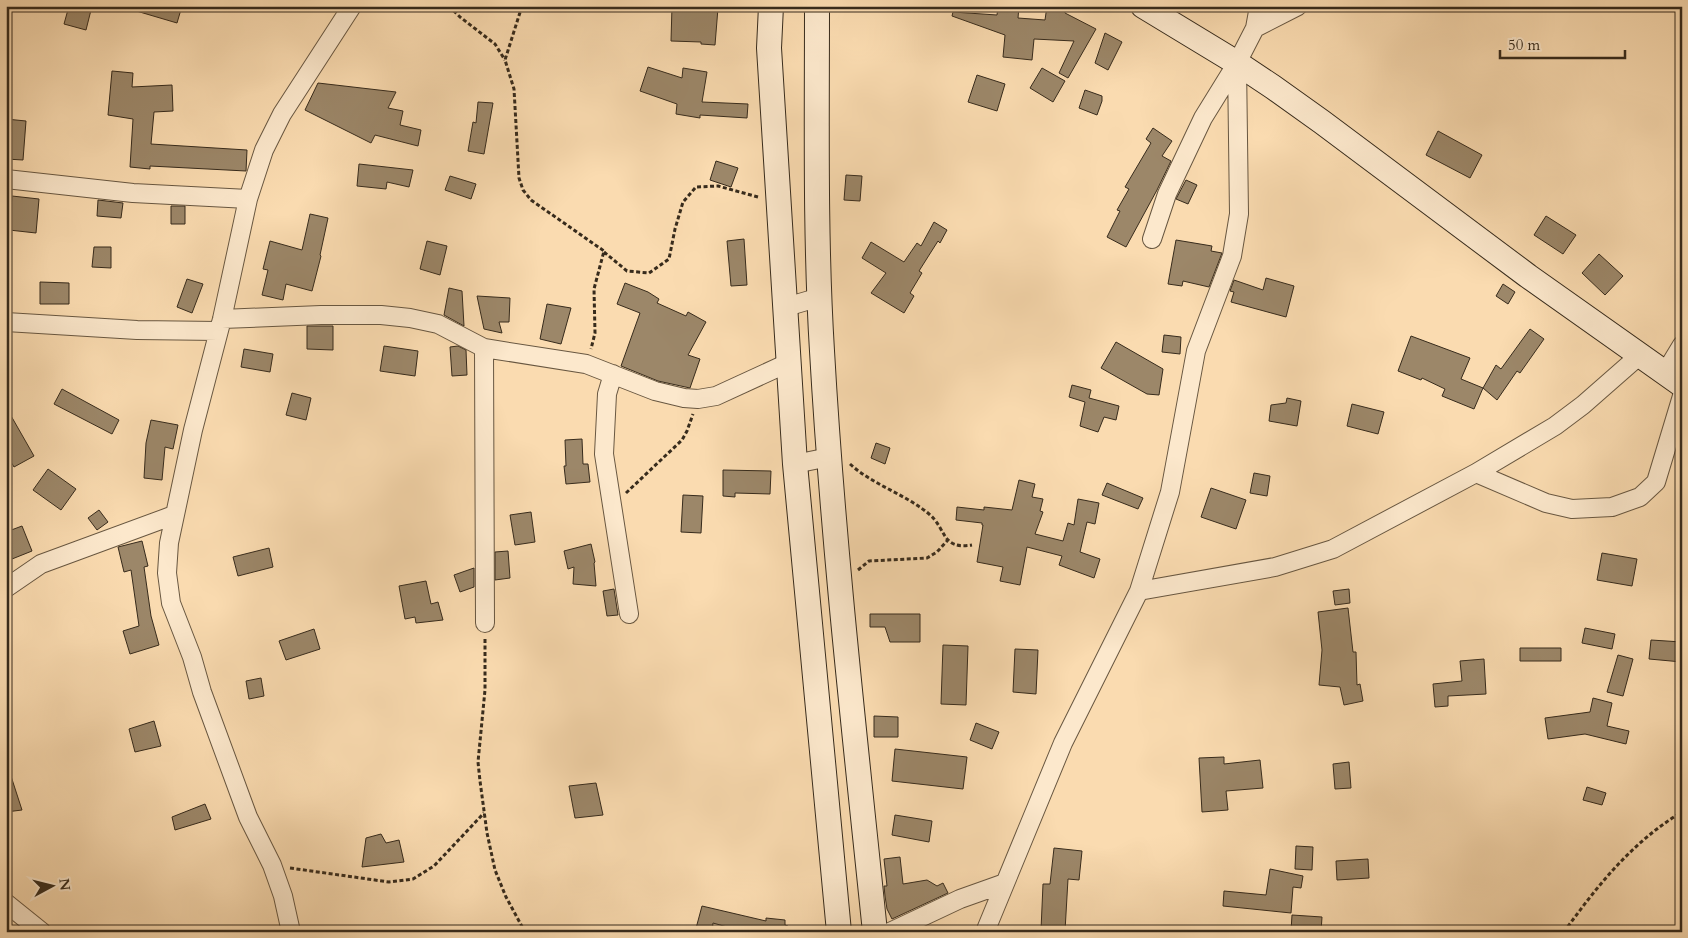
<svg xmlns="http://www.w3.org/2000/svg" width="1688" height="938" viewBox="0 0 1688 938" font-family="Cardo,serif">
<rect width="100%" height="100%" fill="#fadbb0"/>
<filter id="stains"><feTurbulence type="fractalNoise" baseFrequency=".004" numOctaves="4"/><feColorMatrix values="0 0 0 0 .2 0 0 0 0 .09 0 0 0 0 .02 0 0 0 .5 -.17"/></filter>
<radialGradient id="worn" r=".72"><stop offset=".6" stop-color="#630" stop-opacity="0"/><stop offset="1" stop-color="#630" stop-opacity=".3"/></radialGradient>
<path fill="#9c8769" stroke="#372b1c" d="M 69,6 L 92,6 L 86,30 L 64,24 Z
M 134,6 L 182,6 L 177,23 L 133,10 Z
M 672,6 L 718,8 L 715,45 L 701,44 L 701,42 L 671,41 Z
M 998,6 L 1019,6 L 1018,18 L 1045,20 L 1047,6 L 1065,6 L 1065,13 L 1096,29 L 1068,78 L 1059,73 L 1074,41 L 1034,39 L 1032,60 L 1003,57 L 1005,35 L 952,16 L 953,12 L 997,15 Z
M 1105,33 L 1122,42 L 1108,70 L 1095,63 Z
M 648,67 L 682,78 L 683,68 L 707,72 L 702,102 L 748,104 L 747,118 L 700,115 L 700,118 L 676,114 L 677,104 L 640,91 Z
M 1042,68 L 1065,81 L 1053,102 L 1030,88 Z
M 112,71 L 133,73 L 132,87 L 172,85 L 173,111 L 154,112 L 151,144 L 247,150 L 246,171 L 150,166 L 150,169 L 130,167 L 133,119 L 108,115 Z
M 977,75 L 1005,84 L 997,111 L 968,102 Z
M 318,83 L 396,92 L 388,108 L 403,111 L 400,125 L 421,130 L 418,146 L 375,135 L 371,143 L 305,110 Z
M 1085,90 L 1102,96 L 1102,101 L 1097,115 L 1079,108 Z
M 478,102 L 493,103 L 484,154 L 468,151 L 473,122 L 476,123 Z
M 6,119 L 26,121 L 23,160 L 6,159 Z
M 1153,128 L 1172,141 L 1162,156 L 1171,161 L 1157,190 L 1126,247 L 1107,237 L 1120,211 L 1117,210 L 1129,189 L 1125,187 L 1151,143 L 1146,139 Z
M 1438,131 L 1482,155 L 1470,178 L 1426,155 Z
M 716,161 L 738,168 L 731,187 L 710,180 Z
M 359,164 L 413,170 L 409,187 L 387,182 L 386,189 L 357,186 Z
M 846,175 L 862,176 L 860,201 L 844,200 Z
M 450,176 L 476,184 L 471,199 L 445,190 Z
M 1186,180 L 1197,185 L 1188,204 L 1176,199 Z
M 12,196 L 39,199 L 36,233 L 9,230 Z
M 98,200 L 123,203 L 121,218 L 97,216 Z
M 171,206 L 185,206 L 185,224 L 171,224 Z
M 310,214 L 328,218 L 320,255 L 321,256 L 312,291 L 286,284 L 283,300 L 262,295 L 268,270 L 263,269 L 270,241 L 302,250 Z
M 1546,216 L 1576,235 L 1563,254 L 1534,235 Z
M 934,222 L 947,230 L 940,243 L 938,241 L 919,271 L 922,273 L 910,293 L 914,296 L 904,313 L 871,293 L 886,273 L 862,258 L 871,242 L 904,262 L 917,243 L 921,246 Z
M 744,239 L 747,285 L 731,286 L 727,241 Z
M 1176,240 L 1212,246 L 1211,251 L 1222,253 L 1209,287 L 1183,281 L 1182,286 L 1168,284 Z
M 427,241 L 447,246 L 440,275 L 420,269 Z
M 94,247 L 111,247 L 111,268 L 92,267 Z
M 1599,254 L 1623,276 L 1605,295 L 1582,273 Z
M 1266,278 L 1294,286 L 1286,317 L 1231,302 L 1234,292 L 1230,291 L 1234,280 L 1263,290 Z
M 187,279 L 203,284 L 192,313 L 177,307 Z
M 40,282 L 69,283 L 69,304 L 40,304 Z
M 625,283 L 648,292 L 659,299 L 657,303 L 686,316 L 688,312 L 706,322 L 688,355 L 700,359 L 690,388 L 658,381 L 621,366 L 640,313 L 617,304 Z
M 1503,284 L 1515,292 L 1508,304 L 1496,296 Z
M 449,288 L 462,291 L 464,326 L 444,315 Z
M 477,296 L 510,298 L 509,322 L 499,322 L 502,333 L 484,329 Z
M 547,304 L 571,308 L 561,344 L 540,339 Z
M 307,326 L 333,326 L 333,350 L 307,349 Z
M 1530,329 L 1544,339 L 1520,373 L 1517,371 L 1497,400 L 1483,388 L 1496,365 L 1501,369 Z
M 1164,335 L 1181,337 L 1180,354 L 1162,352 Z
M 1411,336 L 1470,358 L 1461,379 L 1483,388 L 1474,409 L 1442,396 L 1445,389 L 1422,378 L 1421,380 L 1398,371 Z
M 1116,342 L 1163,369 L 1159,395 L 1147,394 L 1101,368 Z
M 384,346 L 418,351 L 415,376 L 380,371 Z
M 458,346 L 466,350 L 467,375 L 452,376 L 450,347 Z
M 244,349 L 273,354 L 270,372 L 241,367 Z
M 1072,385 L 1091,390 L 1089,398 L 1119,406 L 1116,420 L 1104,417 L 1098,432 L 1080,426 L 1085,402 L 1069,397 Z
M 62,389 L 119,420 L 112,434 L 54,404 Z
M 292,393 L 311,398 L 306,420 L 286,415 Z
M 1287,398 L 1301,401 L 1297,426 L 1269,421 L 1271,405 L 1286,403 Z
M 1352,404 L 1384,412 L 1378,434 L 1347,426 Z
M 6,407 L 34,456 L 14,467 L 6,453 Z
M 151,420 L 178,425 L 173,449 L 165,447 L 162,480 L 144,478 L 146,443 Z
M 582,439 L 583,464 L 588,464 L 590,482 L 566,484 L 564,466 L 566,466 L 565,440 Z
M 876,443 L 890,448 L 885,464 L 871,458 Z
M 48,469 L 76,489 L 61,510 L 33,490 Z
M 723,470 L 771,471 L 770,494 L 735,493 L 735,497 L 723,496 Z
M 1254,473 L 1270,476 L 1267,496 L 1250,493 Z
M 1019,480 L 1035,484 L 1032,497 L 1043,499 L 1040,511 L 1043,512 L 1035,534 L 1063,541 L 1068,523 L 1074,525 L 1078,499 L 1099,503 L 1095,524 L 1087,522 L 1080,552 L 1100,559 L 1094,578 L 1059,565 L 1062,556 L 1027,547 L 1020,585 L 1000,581 L 1003,567 L 977,562 L 983,525 L 982,525 L 982,523 L 956,520 L 957,507 L 984,510 L 984,507 L 1012,510 Z
M 1107,483 L 1143,498 L 1138,509 L 1102,495 Z
M 1211,488 L 1246,500 L 1236,529 L 1201,517 Z
M 683,495 L 703,496 L 701,533 L 681,532 Z
M 99,510 L 108,522 L 97,530 L 88,518 Z
M 531,512 L 535,542 L 515,545 L 510,515 Z
M 22,526 L 32,551 L 12,559 L 6,544 L 6,532 Z
M 142,541 L 148,566 L 144,567 L 151,616 L 159,645 L 130,654 L 123,631 L 139,626 L 131,570 L 124,572 L 118,547 Z
M 591,544 L 595,562 L 594,563 L 596,586 L 573,584 L 574,567 L 568,569 L 564,551 Z
M 269,548 L 273,567 L 238,576 L 233,557 Z
M 508,551 L 510,578 L 495,580 L 495,552 Z
M 1602,553 L 1637,559 L 1632,586 L 1597,580 Z
M 474,568 L 474,587 L 460,592 L 454,575 Z
M 426,581 L 431,604 L 438,602 L 443,620 L 416,623 L 415,617 L 405,619 L 399,586 Z
M 614,589 L 618,615 L 607,616 L 603,591 Z
M 1349,589 L 1350,603 L 1335,605 L 1333,591 Z
M 1348,608 L 1353,652 L 1356,652 L 1357,685 L 1360,684 L 1363,701 L 1344,705 L 1340,687 L 1319,685 L 1322,650 L 1318,612 Z
M 870,614 L 920,614 L 920,642 L 890,642 L 885,627 L 870,627 Z
M 1585,628 L 1615,634 L 1612,649 L 1582,643 Z
M 314,629 L 320,649 L 286,660 L 279,641 Z
M 1651,640 L 1682,642 L 1682,662 L 1649,659 Z
M 943,645 L 968,646 L 966,705 L 941,704 Z
M 1520,648 L 1561,648 L 1561,661 L 1520,661 Z
M 1015,649 L 1038,650 L 1036,694 L 1013,692 Z
M 1618,655 L 1633,659 L 1623,696 L 1607,692 Z
M 1484,659 L 1486,694 L 1448,696 L 1448,706 L 1435,707 L 1433,684 L 1462,681 L 1460,661 Z
M 261,678 L 264,696 L 249,699 L 246,681 Z
M 1593,698 L 1612,703 L 1607,726 L 1629,731 L 1626,744 L 1585,734 L 1548,739 L 1545,718 L 1590,712 Z
M 874,716 L 898,717 L 898,737 L 874,737 Z
M 154,721 L 161,746 L 135,752 L 129,729 Z
M 976,723 L 999,732 L 992,749 L 970,740 Z
M 895,749 L 967,757 L 963,789 L 892,781 Z
M 1224,757 L 1224,764 L 1260,760 L 1263,788 L 1226,791 L 1228,810 L 1202,812 L 1199,758 Z
M 1349,762 L 1351,788 L 1335,789 L 1333,764 Z
M 6,770 L 9,770 L 22,810 L 6,812 Z
M 596,783 L 603,815 L 575,818 L 569,786 Z
M 1587,787 L 1606,793 L 1602,805 L 1583,800 Z
M 205,804 L 211,819 L 175,830 L 172,817 Z
M 895,815 L 932,821 L 929,842 L 892,835 Z
M 381,834 L 386,843 L 399,840 L 404,862 L 362,867 L 366,838 Z
M 1296,846 L 1313,847 L 1312,870 L 1295,869 Z
M 1054,848 L 1082,851 L 1079,880 L 1068,879 L 1065,931 L 1041,930 L 1043,884 L 1050,884 Z
M 900,857 L 903,884 L 927,880 L 937,886 L 943,883 L 948,893 L 892,919 L 887,909 L 885,896 L 884,886 L 887,886 L 884,859 Z
M 1368,859 L 1369,878 L 1337,880 L 1336,861 Z
M 1270,869 L 1303,876 L 1301,888 L 1293,887 L 1291,913 L 1223,906 L 1224,891 L 1266,895 Z
M 702,906 L 766,921 L 766,918 L 785,920 L 785,925 L 788,926 L 787,932 L 745,932 L 713,923 L 712,932 L 695,932 Z
M 1292,915 L 1322,917 L 1321,932 L 1291,931 Z"/>
<g fill="none" stroke-linecap="round" stroke-linejoin="round">
<defs>
<path id="street" d="M 1255,28 L 1298,6
M 6,179 L 133,193 L 248,199
M 1152,239 L 1167,194 L 1203,118 L 1237,63 L 1255,28 L 1259,6
M 786,307 L 820,297
M 222,319 L 321,315 L 381,315 L 410,318 L 438,324 L 484,348 L 586,364 L 655,391 L 684,398 L 698,399 L 716,396 L 790,362
M 6,322 L 137,330 L 218,331
M 484,348 L 485,623
M 1640,355 L 1583,405 L 1555,426 L 1476,473 L 1546,503 L 1572,509 L 1612,507 L 1640,497 L 1656,482 L 1682,396
M 1665,373 L 1682,345
M 613,374 L 607,394 L 604,454 L 629,614
M 795,464 L 829,457
M 6,588 L 41,564 L 174,515
M 1139,591 L 1275,567 L 1333,549 L 1476,473
M 6,903 L 42,932
M 291,932 L 283,896 L 272,865 L 248,817 L 202,692 L 192,657 L 171,603 L 167,573 L 169,543 L 193,430 L 222,319 L 248,199 L 264,150 L 282,114 L 352,6
M 890,932 L 960,899 L 1005,883
M 985,932 L 1063,743 L 1139,591 L 1170,492 L 1196,351 L 1232,256 L 1239,214 L 1237,63"/>
<path id="secondary" d="M 771,6 L 769,48 L 795,464 L 839,932
M 817,6 C 817,121 815,237 822,351 C 833,545 855,738 875,932
M 1143,6 L 1237,63 L 1273,87 L 1322,122 L 1528,276 L 1682,385"/>
</defs>
<use href="#street" stroke="#685741" stroke-width="20"/>
<use href="#secondary" stroke="#372b1c" stroke-width="26"/>
<path stroke="#372b1c" stroke-width="3" stroke-dasharray="4 2.5" stroke-linecap="butt" d="M 449,6 L 460,17 L 495,44 L 505,60
M 522,6 L 505,60 L 514,89 L 519,178 L 523,190 L 531,200 L 604,251 L 594,289 L 595,333 L 591,349
M 604,252 L 627,271 L 649,273 L 669,259 L 675,229 L 683,202 L 696,187 L 718,186 L 758,197
M 850,464 C 873,485 905,494 929,514 C 947,529 941,550 972,545
M 626,493 L 682,440 L 687,431 L 693,414
M 858,570 L 869,561 L 927,558 L 937,552 L 947,541
M 485,639 L 485,690 L 478,762 L 480,781 L 487,833 L 495,870 L 506,897 L 525,932
M 290,868 L 389,882 L 413,879 L 434,866 L 484,813
M 1564,932 C 1597,886 1633,841 1682,812"/>
<use href="#street" stroke="#fce8cc" stroke-width="18"/>
<use href="#secondary" stroke="#fce8cc" stroke-width="24"/>
</g>
<rect width="1688" height="938" fill="none" stroke="#fadbb0" stroke-width="25"/>
<rect x="8" y="8" width="1673" height="923" fill="none" stroke="#372b1c" stroke-width="2.5"/>
<rect x="12" y="12" width="1663" height="913" fill="none" stroke="#372b1c"/>
<g transform="translate(52 886) rotate(83)" stroke="#fce8cc" stroke-width="4" paint-order="stroke">
<path d="M0-4L9 19L0 12L-9 19Z" fill="#372b1c"/>
<text y="-8" font-size="14" font-weight="bold" text-anchor="middle" fill="#372b1c">N</text>
</g>
<path d="M1500 50v8h125v-8" fill="none" stroke="#372b1c" stroke-width="2.5"/>
<text x="1508" y="50" font-size="15" fill="#372b1c" stroke="#fce8cc" stroke-width="4" paint-order="stroke">50 m</text>
<rect width="100%" height="100%" filter="url(#stains)"/>
<rect width="100%" height="100%" fill="url(#worn)"/>
</svg>
